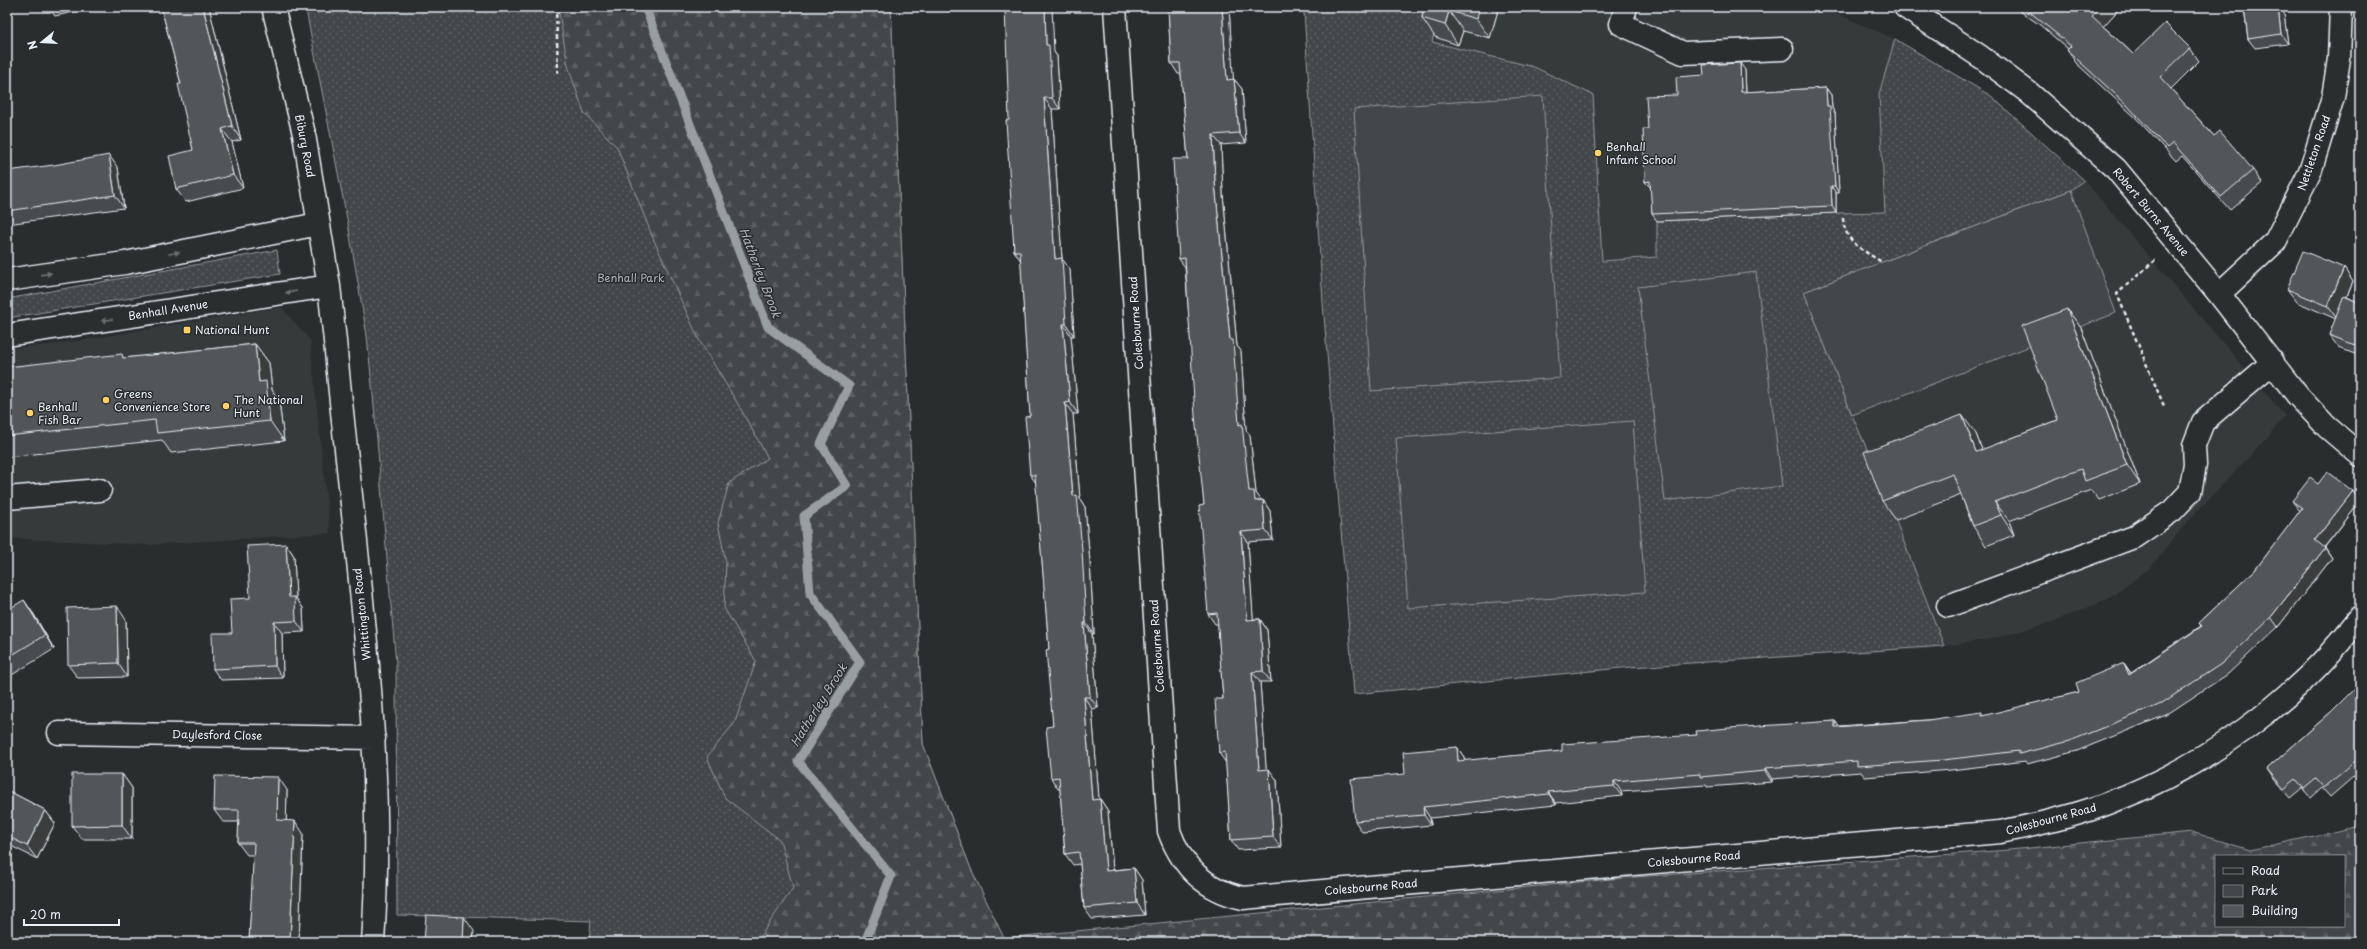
<svg xmlns="http://www.w3.org/2000/svg" width="2367" height="949" viewBox="0 0 2367 949" font-family="'Playpen Sans',sans-serif">
<defs>
<pattern id="green-dots" width="8" height="8" patternUnits="userSpaceOnUse"><rect width="8" height="8" fill="#424648"/><path d="M2 2h.1M6 6h.1" fill="none" stroke="#5d6163" stroke-width="1.8" stroke-linecap="round"/></pattern>
<pattern id="forest-firs" width="22" height="20" patternUnits="userSpaceOnUse"><rect width="22" height="20" fill="#424648"/><path d="M5 1l3.5 6h-7zM16 11l3.5 6h-7z" fill="#5d6163"/></pattern>
</defs>
<rect width="100%" height="100%" fill="#2a2d2e"/>
<filter id="ink" filterUnits="userSpaceOnUse"><feTurbulence type="fractalNoise" baseFrequency=".025" numOctaves="2"/><feDisplacementMap in="SourceGraphic" scale="8" xChannelSelector="R" yChannelSelector="G"/><feConvolveMatrix kernelMatrix="1 2 1 2 8 2 1 2 1" color-interpolation-filters="sRGB"/></filter>
<g filter="url(#ink)">
<path fill="#363a3b" d="M 1305,7 L 1821,7 L 1895,39 L 1991,96 L 2084,180 L 2285,416 L 2264,441 L 2187,522 L 2150,568 L 2107,600 L 2052,622 L 1992,639 L 1925,649 L 1632,667 L 1354,694 L 1304,12 Z
M 281,307 L 310,340 L 330,533 L 148,545 L 7,538 L 7,349 L 59,344 Z"/>
<path fill="url(#green-dots)" stroke="#959ca0" d="M 309,7 L 891,7 L 923,744 L 971,869 L 1004,939 L 1003,942 L 589,942 L 591,921 L 397,915 L 396,665 L 375,416 L 367,336 L 348,224 L 306,10 Z
M 1305,7 L 1440,7 L 1432,42 L 1534,67 L 1593,95 L 1602,261 L 1657,257 L 1657,221 L 1836,213 L 1885,212 L 1879,94 L 1895,39 L 1991,96 L 2084,180 L 2071,190 L 1804,292 L 1852,415 L 1877,472 L 1944,646 L 1632,667 L 1354,694 L 1323,303 L 1304,12 Z
M 277,250 L 280,274 L 7,318 L 7,299 Z"/>
<path fill="url(#forest-firs)" stroke="#959ca0" fill-rule="evenodd" d="M 558,7 L 891,7 L 923,744 L 971,869 L 1004,938 L 1621,878 L 2009,850 L 2192,832 L 2250,850 L 2360,826 L 2360,942 L 759,942 L 759,938 L 793,888 L 780,840 L 725,798 L 707,757 L 735,722 L 756,661 L 724,608 L 726,563 L 718,523 L 729,483 L 768,458 L 735,399 L 699,340 L 653,238 L 617,147 L 584,113 L 568,66 ZM 2216,856 L 2344,856 L 2344,926 L 2216,926 Z"/>
<path fill="#424648" stroke="#959ca0" d="M 1543,96 L 1560,378 L 1371,391 L 1354,109 Z
M 2071,190 L 2116,313 L 1852,415 L 1804,292 Z
M 1756,272 L 1782,486 L 1665,501 L 1638,287 Z
M 1633,421 L 1645,592 L 1408,608 L 1396,438 Z"/>
<g fill="none" stroke-linecap="round" stroke-linejoin="round">
<path stroke="#989fa3" stroke-width="9" d="M 645,7 L 768,327 L 849,386 L 821,444 L 847,486 L 804,516 L 810,593 L 860,662 L 798,761 L 891,876 L 865,942"/>
<defs>
<path id="minor" d="M 273,7 L 304,134 L 329,286 L 335,341 C 353,540 387,741 373,942
M 1115,7 L 1169,831 C 1182,867 1205,890 1243,898 L 2000,832 C 2036,825 2072,817 2106,804 C 2205,767 2296,702 2360,617
M 1626,7 L 1621,24 L 1683,53 L 1782,49
M 1905,7 L 1981,57 L 2028,92 L 2116,169 L 2219,294 L 2298,396 L 2327,427 L 2360,455
M 7,280 L 125,263 L 318,224
M 2219,294 L 2275,242 L 2310,172 L 2333,97 L 2339,59 L 2341,7
M 7,335 L 329,286
M 7,498 L 100,490
M 1948,606 L 2134,537 L 2172,511 L 2190,492 L 2195,465 L 2194,445 L 2203,422 L 2273,362
M 59,733 L 374,738"/>
</defs>
<use href="#minor" stroke="#e8f1f8" stroke-width="25"/>
<path stroke="#e8f1f8" stroke-width="2.5" stroke-dasharray="4 3" stroke-linecap="butt" d="M 556,7 L 558,73
M 1843,218 C 1844,242 1864,251 1882,262
M 2155,260 L 2117,294 L 2164,406"/>
<use href="#minor" stroke="#2a2d2e" stroke-width="22"/>
</g>
<path fill="#474b4d" stroke="#e8f1f8" d="M 48,7 L 82,7 L 83,10 L 55,16 Z
M 161,7 L 209,7 L 241,140 L 232,142 L 243,188 L 186,202 L 176,189 L 193,150 L 181,84 Z
M 1168,7 L 1229,7 L 1233,79 L 1234,79 L 1242,89 L 1246,143 L 1221,145 L 1223,194 L 1237,346 L 1241,351 L 1246,430 L 1250,435 L 1256,493 L 1261,501 L 1263,500 L 1270,511 L 1273,540 L 1248,542 L 1253,619 L 1260,619 L 1267,630 L 1271,682 L 1260,682 L 1266,769 L 1277,780 L 1281,848 L 1238,850 L 1231,840 L 1226,763 L 1219,753 L 1223,699 L 1218,624 L 1215,624 L 1208,614 L 1204,505 L 1185,267 L 1179,259 L 1188,159 L 1181,74 L 1178,74 L 1171,63 Z
M 1424,7 L 1499,7 L 1490,38 L 1463,31 L 1458,45 L 1435,37 L 1422,18 Z
M 2014,7 L 2118,7 L 2119,9 L 2103,26 L 2133,54 L 2190,48 L 2199,61 L 2171,89 L 2214,136 L 2253,170 L 2262,183 L 2230,210 L 2182,156 L 2176,161 L 2135,117 L 2076,63 L 2067,50 L 2068,49 L 2040,25 Z
M 2232,7 L 2283,7 L 2288,44 L 2255,48 L 2248,39 L 2244,9 L 2235,11 Z
M 1054,52 L 1057,56 L 1060,109 L 1052,109 L 1062,259 L 1070,269 L 1074,336 L 1071,336 L 1078,414 L 1073,414 L 1080,499 L 1085,507 L 1090,562 L 1094,634 L 1092,634 L 1098,708 L 1092,709 L 1099,800 L 1100,799 L 1108,811 L 1113,870 L 1134,868 L 1142,880 L 1145,915 L 1092,919 L 1084,908 L 1080,864 L 1073,865 L 1065,854 L 1060,789 L 1058,789 L 1051,778 L 1053,726 L 1049,649 L 1036,483 L 1030,475 L 1030,416 L 1021,261 L 1014,251 L 1009,120 Z
M 1745,70 L 1746,92 L 1826,88 L 1831,95 L 1832,108 L 1835,113 L 1839,193 L 1836,193 L 1836,213 L 1657,221 L 1652,214 L 1651,188 L 1645,182 L 1648,129 L 1677,95 Z
M 118,168 L 124,208 L 7,224 L 7,171 Z
M 2344,268 L 2353,282 L 2347,297 L 2360,303 L 2360,356 L 2339,348 L 2329,335 L 2336,319 L 2297,302 L 2287,289 Z
M 2067,309 L 2081,328 L 2140,484 L 2099,500 L 2091,490 L 2009,521 L 2014,535 L 1986,546 L 1973,526 L 1961,495 L 1896,520 L 1882,501 L 1976,434 L 1982,450 L 2058,420 Z
M 255,344 L 269,363 L 272,390 L 279,401 L 284,441 L 171,453 L 162,440 L 7,457 L 7,367 L 125,358 Z
M 2353,491 L 2360,502 L 2325,547 L 2332,558 L 2278,627 L 2228,674 L 2166,715 L 2077,751 L 2027,764 L 2025,761 L 1951,770 L 1865,777 L 1861,772 L 1772,779 L 1772,782 L 1707,787 L 1706,785 L 1621,791 L 1622,796 L 1556,803 L 1556,805 L 1430,818 L 1431,825 L 1362,832 L 1355,821 L 1405,774 L 1457,747 L 1464,757 L 1465,761 L 1562,751 L 1697,735 L 1835,721 L 1839,726 L 1985,716 L 2079,692 L 2124,663 L 2131,673 L 2201,626 L 2199,623 L 2255,570 L 2300,511 L 2292,501 Z
M 286,544 L 294,556 L 296,598 L 303,608 L 304,632 L 282,633 L 283,678 L 221,680 L 213,669 L 250,598 Z
M 7,610 L 33,613 L 54,649 L 7,678 Z
M 126,620 L 127,677 L 78,678 L 68,665 Z
M 2360,683 L 2360,771 L 2330,797 L 2322,788 L 2311,798 L 2302,788 L 2290,798 L 2273,778 L 2267,769 L 2331,712 Z
M 122,774 L 132,788 L 132,839 L 82,839 L 72,826 Z
M 7,790 L 45,810 L 55,823 L 37,859 L 7,844 Z
M 287,790 L 286,820 L 303,833 L 299,942 L 249,942 L 254,855 L 247,855 L 238,843 L 239,822 L 223,822 L 214,810 Z"/>
<path fill="#3a3d3e" stroke="#e8f1f8" d="M 203,7 L 209,7 L 241,140 L 232,126 Z
M 1045,7 L 1052,7 L 1054,52 L 1057,56 L 1060,109 L 1052,98 L 1046,45 Z
M 1222,7 L 1229,7 L 1234,90 L 1227,80 Z
M 1479,7 L 1499,7 L 1490,38 L 1476,19 Z
M 2100,7 L 2118,7 L 2119,9 L 2101,29 L 2092,16 Z
M 2278,7 L 2283,7 L 2288,44 L 2281,34 Z
M 1449,11 L 1463,31 L 1458,45 L 1445,25 Z
M 1740,63 L 1745,70 L 1746,99 L 1741,92 Z
M 1234,79 L 1242,89 L 1246,143 L 1239,133 Z
M 1826,88 L 1831,95 L 1832,108 L 1835,113 L 1839,193 L 1835,186 L 1827,106 Z
M 1044,98 L 1052,109 L 1062,259 L 1070,269 L 1074,336 L 1066,324 L 1055,259 Z
M 222,129 L 232,142 L 243,188 L 233,175 Z
M 1213,135 L 1221,145 L 1223,194 L 1237,346 L 1241,351 L 1246,430 L 1250,435 L 1256,493 L 1262,501 L 1263,512 L 1249,491 L 1239,425 L 1230,340 L 1215,183 Z
M 109,155 L 118,168 L 124,208 L 115,195 Z
M 1831,186 L 1836,193 L 1836,213 L 1832,206 Z
M 2344,268 L 2353,282 L 2337,319 L 2328,306 Z
M 2067,309 L 2081,328 L 2140,484 L 2127,465 Z
M 1063,324 L 1071,336 L 1078,414 L 1070,402 Z
M 255,344 L 269,363 L 272,390 L 279,401 L 284,441 L 270,421 L 259,382 Z
M 1065,403 L 1073,414 L 1080,499 L 1085,507 L 1090,562 L 1094,634 L 1086,623 L 1073,496 Z
M 1962,415 L 1976,434 L 1990,471 L 1976,452 Z
M 2353,491 L 2360,502 L 2322,550 L 2315,540 Z
M 1263,500 L 1270,511 L 1273,540 L 1265,530 Z
M 1995,502 L 2009,521 L 2014,535 L 2001,515 Z
M 1241,532 L 1248,542 L 1254,630 L 1247,620 Z
M 286,544 L 294,556 L 296,598 L 303,608 L 304,632 L 296,621 L 289,597 Z
M 2325,548 L 2332,558 L 2278,627 L 2271,617 Z
M 24,600 L 33,613 L 54,649 L 45,635 Z
M 117,606 L 126,620 L 127,677 L 118,663 Z
M 1260,619 L 1267,630 L 1271,682 L 1263,671 Z
M 274,622 L 282,633 L 283,678 L 275,666 Z
M 1084,623 L 1092,634 L 1098,708 L 1090,697 Z
M 2124,663 L 2131,674 L 2129,675 Z
M 1252,672 L 1260,682 L 1267,780 L 1259,770 Z
M 1084,697 L 1092,709 L 1100,811 L 1092,800 Z
M 1835,721 L 1842,731 L 1835,727 Z
M 1457,747 L 1464,757 L 1466,772 L 1458,761 Z
M 1765,768 L 1772,779 L 1772,782 L 1765,771 Z
M 1269,769 L 1277,780 L 1281,848 L 1273,837 Z
M 122,774 L 132,788 L 132,839 L 122,825 Z
M 278,777 L 287,790 L 286,833 L 277,820 Z
M 1614,781 L 1621,791 L 1622,796 L 1614,786 Z
M 1548,792 L 1556,803 L 1556,805 L 1549,794 Z
M 1100,799 L 1108,811 L 1114,882 L 1106,871 Z
M 1423,807 L 1430,818 L 1431,825 L 1424,815 Z
M 45,810 L 55,823 L 37,859 L 27,846 Z
M 295,821 L 303,833 L 299,942 L 290,942 Z
M 1134,868 L 1142,880 L 1145,915 L 1137,903 Z
M 464,917 L 474,931 L 473,942 L 463,942 Z"/>
<path fill="#535759" stroke="#e8f1f8" d="M 161,7 L 203,7 L 232,126 L 222,129 L 233,175 L 176,189 L 169,156 L 193,150 L 178,84 L 181,84 Z
M 1005,7 L 1045,7 L 1046,45 L 1049,45 L 1052,98 L 1044,98 L 1055,259 L 1062,258 L 1066,324 L 1063,324 L 1070,402 L 1065,403 L 1073,496 L 1077,495 L 1082,550 L 1086,623 L 1084,623 L 1090,697 L 1084,697 L 1092,800 L 1100,799 L 1106,871 L 1134,868 L 1137,903 L 1084,908 L 1079,852 L 1065,854 L 1059,777 L 1051,778 L 1046,727 L 1053,726 L 1046,650 L 1049,649 L 1035,475 L 1030,475 L 1025,417 L 1030,416 L 1020,251 L 1014,251 L 1006,120 L 1009,120 Z
M 1168,7 L 1222,7 L 1227,80 L 1234,79 L 1239,133 L 1213,135 L 1215,183 L 1230,340 L 1233,340 L 1239,425 L 1242,424 L 1249,491 L 1254,491 L 1255,501 L 1263,500 L 1265,530 L 1241,532 L 1247,620 L 1260,619 L 1263,671 L 1252,672 L 1259,770 L 1269,769 L 1273,837 L 1231,840 L 1225,752 L 1219,753 L 1215,699 L 1223,699 L 1217,613 L 1208,614 L 1199,506 L 1204,505 L 1195,416 L 1185,258 L 1179,259 L 1173,159 L 1188,159 L 1180,63 L 1171,63 Z
M 1424,7 L 1479,7 L 1476,19 L 1449,11 L 1445,25 L 1422,18 Z
M 2023,7 L 2100,7 L 2092,16 L 2133,54 L 2165,23 L 2190,48 L 2160,77 L 2214,136 L 2220,131 L 2253,170 L 2221,197 L 2173,143 L 2167,148 L 2126,104 L 2067,50 L 2071,46 L 2030,12 Z
M 2244,7 L 2278,7 L 2281,34 L 2248,39 Z
M 1740,63 L 1741,92 L 1826,88 L 1827,106 L 1830,106 L 1835,186 L 1831,186 L 1832,206 L 1652,214 L 1650,181 L 1645,182 L 1643,129 L 1648,129 L 1646,96 L 1677,95 L 1676,77 L 1704,75 L 1703,65 Z
M 109,155 L 115,195 L 7,211 L 7,171 L 54,165 Z
M 2303,251 L 2344,268 L 2328,306 L 2287,289 Z
M 2344,296 L 2360,303 L 2360,347 L 2329,335 Z
M 2067,309 L 2127,465 L 2085,481 L 2081,469 L 1995,502 L 2001,515 L 1973,526 L 1953,474 L 1882,501 L 1864,452 L 1962,415 L 1976,452 L 2058,420 L 2022,326 Z
M 255,344 L 259,382 L 266,381 L 270,421 L 157,433 L 155,420 L 7,436 L 7,367 L 122,354 L 123,358 Z
M 2327,472 L 2353,491 L 2315,540 L 2325,548 L 2271,617 L 2221,664 L 2159,705 L 2070,741 L 2019,754 L 2019,751 L 1943,760 L 1857,766 L 1857,761 L 1765,768 L 1765,771 L 1700,777 L 1700,774 L 1614,781 L 1614,786 L 1548,792 L 1549,794 L 1423,807 L 1424,815 L 1355,821 L 1351,779 L 1405,774 L 1403,752 L 1457,747 L 1458,761 L 1562,751 L 1562,744 L 1697,735 L 1696,731 L 1729,728 L 1835,721 L 1835,727 L 1928,720 L 1982,712 L 1982,716 L 2079,692 L 2076,683 L 2124,663 L 2129,675 L 2202,626 L 2199,623 L 2255,570 L 2302,508 L 2292,501 L 2310,478 L 2318,484 Z
M 286,544 L 289,597 L 295,597 L 296,621 L 274,622 L 275,666 L 213,669 L 212,633 L 232,633 L 230,599 L 250,598 L 247,546 Z
M 24,600 L 45,635 L 7,658 L 7,610 Z
M 117,606 L 118,663 L 68,665 L 67,608 Z
M 2360,683 L 2360,757 L 2324,788 L 2316,779 L 2304,789 L 2296,779 L 2284,789 L 2267,769 L 2331,712 Z
M 72,774 L 122,774 L 122,825 L 72,826 Z
M 215,776 L 278,777 L 277,820 L 295,821 L 290,942 L 249,942 L 254,843 L 238,843 L 239,810 L 214,810 Z
M 7,790 L 45,810 L 27,846 L 7,836 Z
M 426,915 L 464,917 L 463,942 L 424,942 Z"/>
<defs><path id="oneway-solid" d="M-6-.8H1V-3.2L6.5 0L1 3.2V.8H-6Z"/></defs>
<g fill="#6c7275">
<use href="#oneway-solid" transform="translate(174 253) rotate(-12)"/>
<use href="#oneway-solid" transform="translate(46 274) rotate(-8)"/>
<use href="#oneway-solid" transform="translate(291 292) rotate(172)"/>
<use href="#oneway-solid" transform="translate(107 320) rotate(171)"/>
</g>
</g>
<g fill="#ffd166" stroke="#2a2d2e" stroke-width="1.5">
<circle cx="1598" cy="153" r="4"/>
<rect x="183" y="326" width="8" height="8" rx="2"/>
<circle cx="106" cy="400" r="4"/>
<circle cx="226" cy="406" r="4"/>
<circle cx="30" cy="413" r="4"/>
</g>
<g text-anchor="middle" stroke-width="3" stroke-linejoin="round" paint-order="stroke">
<g font-size="11" fill="#e8f1f8" stroke="#2a2d2e">
<text transform="translate(305 146) rotate(79)" y="4">Bibury Road</text>
<text transform="translate(2314 153) rotate(-71)" y="4">Nettleton Road</text>
<text transform="translate(2151 212) rotate(50)" y="4">Robert Burns Avenue</text>
<text transform="translate(168 310) rotate(-9)" y="4">Benhall Avenue</text>
<text transform="translate(1136 323) rotate(-94)" y="4">Colesbourne Road</text>
<text transform="translate(362 614) rotate(-96)" y="4">Whittington Road</text>
<text transform="translate(1157 646) rotate(-94)" y="4">Colesbourne Road</text>
<text transform="translate(217 735) rotate(1)" y="4">Daylesford Close</text>
<text transform="translate(2051 819) rotate(-15)" y="4">Colesbourne Road</text>
<text transform="translate(1694 859) rotate(-5)" y="4">Colesbourne Road</text>
<text transform="translate(1371 887) rotate(-5)" y="4">Colesbourne Road</text>
</g>
<g font-size="11" fill="#e8f1f8" stroke="#2a2d2e" text-anchor="start">
<text x="1606" y="151">Benhall<tspan x="1606" dy="13">Infant School</tspan></text>
<text x="195" y="334">National Hunt</text>
<text x="114" y="398">Greens<tspan x="114" dy="13">Convenience Store</tspan></text>
<text x="234" y="404">The National<tspan x="234" dy="13">Hunt</tspan></text>
<text x="38" y="411">Benhall<tspan x="38" dy="13">Fish Bar</tspan></text>
</g>
<g font-size="11" fill="#aeb5ba" stroke="#2a2d2e">
<text x="631" y="282">Benhall Park</text>
</g>
<g font-size="12" font-style="italic" fill="#acb3b9" stroke="#2a2d2e">
<text transform="translate(760 273) rotate(69)" y="4">Hatherley Brook</text>
<text transform="translate(819 705) rotate(-58)" y="4">Hatherley Brook</text>
</g>
</g>
<rect width="2367" height="949" fill="none" stroke="#2a2d2e" stroke-width="24"/>
<rect x="12" y="12" width="2343" height="925" fill="none" stroke="#e8f1f8" stroke-width="1.5" filter="url(#ink)"/>
<rect x="2215" y="855" width="130" height="72" fill="#2a2d2e" stroke="#767b7f"/>
<rect x="2223" y="868" width="20" height="6" fill="#2a2d2e" stroke="#767b7f"/>
<text x="2251" y="875" font-size="12" fill="#e8f1f8">Road</text>
<rect x="2223" y="885" width="20" height="12" fill="#424648" stroke="#767b7f"/>
<text x="2251" y="895" font-size="12" fill="#e8f1f8">Park</text>
<rect x="2223" y="905" width="20" height="12" fill="#535759" stroke="#767b7f"/>
<text x="2251" y="915" font-size="12" fill="#e8f1f8">Building</text>
<g transform="translate(42 42) rotate(252)" stroke="#2a2d2e" stroke-width="3" paint-order="stroke">
<path d="M0-3L7 15L0 10L-7 15Z" fill="#e8f1f8"/>
<text y="-6" font-size="11" font-weight="bold" text-anchor="middle" fill="#e8f1f8">N</text>
</g>
<path d="M24 919v6h95v-6" fill="none" stroke="#e8f1f8" stroke-width="2"/>
<text x="30" y="919" font-size="12" fill="#e8f1f8" stroke="#2a2d2e" stroke-width="3" paint-order="stroke">20 m</text>
</svg>
